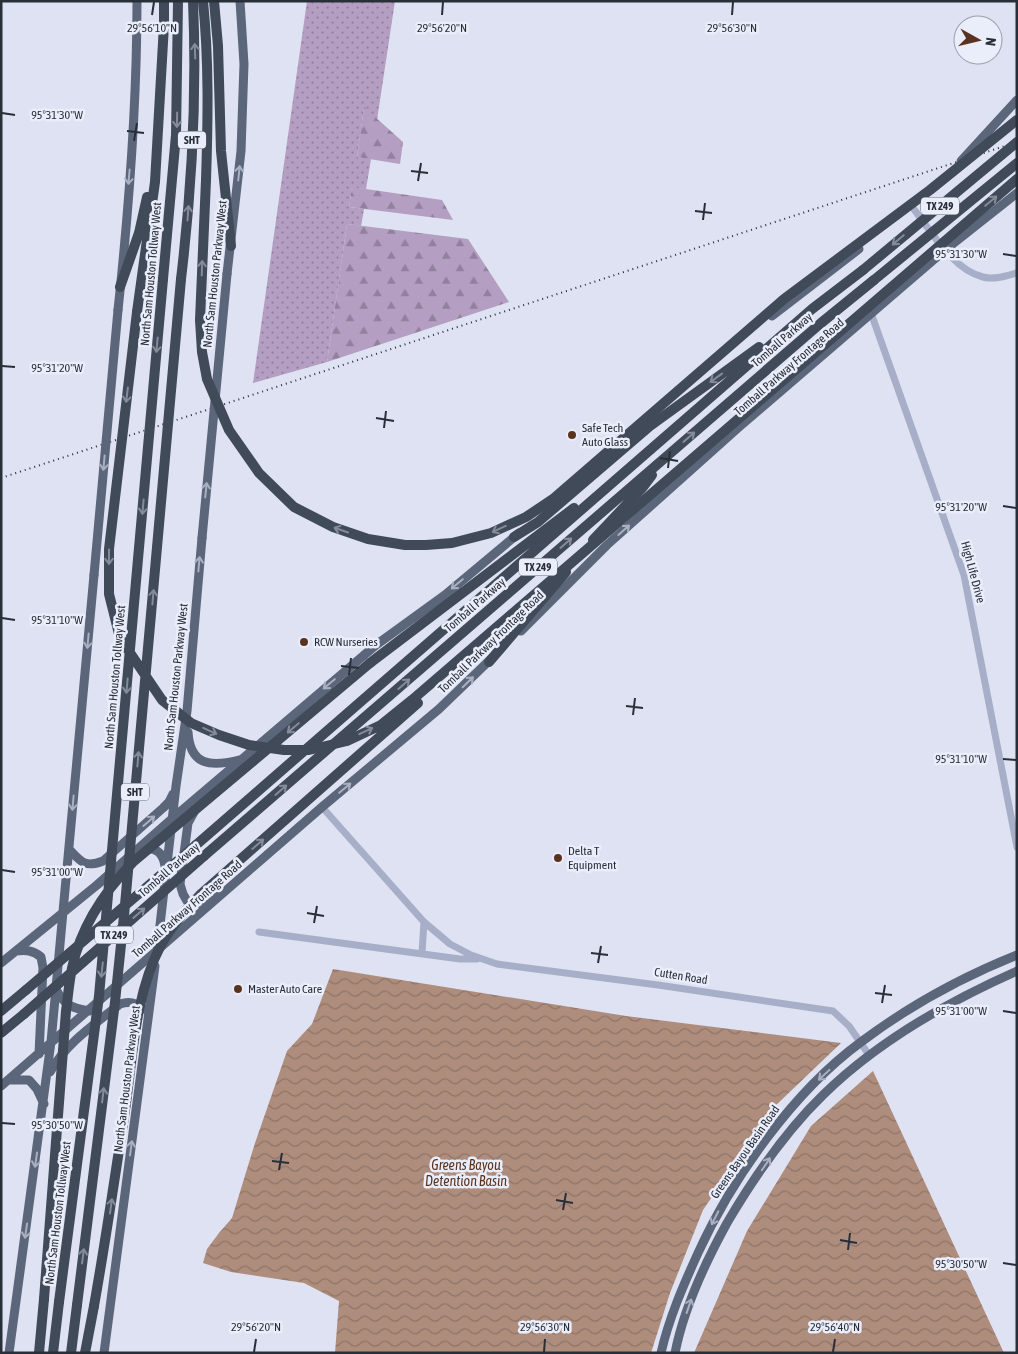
<svg xmlns="http://www.w3.org/2000/svg" width="1018" height="1354" viewBox="0 0 1018 1354" font-family="'Asap Condensed',sans-serif">
	<defs>
		<pattern id="grass-dots" width="8" height="8" patternUnits="userSpaceOnUse" patternTransform="scale(1.25)"><rect width="8" height="8" fill="#b49ec1"/><path d="M2 2h.1M6 6h.1" fill="none" stroke="#92819e" stroke-width="1.8" stroke-linecap="round"/></pattern>
		<pattern id="forest-firs" width="22" height="20" patternUnits="userSpaceOnUse" patternTransform="scale(1.25)"><rect width="22" height="20" fill="#b49ec1"/><path d="M5 1l3.5 6h-7zM16 11l3.5 6h-7z" fill="#92819e"/></pattern>
		<pattern id="water-waves" width="16" height="10" patternUnits="userSpaceOnUse" patternTransform="scale(1.25)"><rect width="16" height="10" fill="#af8d7d"/><path d="M0 5q4-4 8 0t8 0" fill="none" stroke="#8e7467"/></pattern>
	</defs>
	<rect width="100%" height="100%" fill="#dee2f2"/>
	<path fill="url(#grass-dots)" d="M307 1H395L377 120 364 108 357 157 371 159 366 189 352 188 349 207 364 209 361 226 347 224 327 362 253 383Z"/>
	<path fill="url(#forest-firs)" d="M364 107 403 142 400 164 357 157Z
		M352 187 442 200 453 220 349 207Z
		M347 224 468 239 509 302 327 362Z"/>
	<path fill="url(#water-waves)" d="M333 969 626 1016 841 1043 772 1109 703 1210 670 1293 651 1353H335L339 1301 304 1283 231 1272 203 1263 207 1249 219 1233 232 1218 255 1143 287 1051 312 1024Z
		M873 1071 1004 1353H694L747 1231 811 1126Z"/>
	<g fill="none" stroke-linecap="round" stroke-linejoin="round">
		<path stroke="#a7afc8" stroke-width="7" d="M913 208C931 231 953 270 983 277 994 280 1006 276 1017 273
			M871 313 964 575 1017 847
			M322 807 424 922 450 944 471 955 497 964 658 985 833 1011 849 1026 869 1055
			M259 932 460 959H477
			M422 953 424 922"/>
		<path stroke="#5b667a" stroke-width="9" d="M961 161 1017 100
			M227 274 241 151 244 64 240 1
			M118 310C129 208 137 104 137 1
			M772 316 859 249
			M521 631 607 545 738 428 945 250 1017 193
			M188 732C190 766 211 767 239 760
			M194 812 188 823 180 884 183 894 187 901 193 904 200 903 219 894
			M69 849C81 862 85 868 103 861L163 808 169 802 173 794
			M144 849C157 847 163 854 165 866
			M16 951C26 950 33 950 41 957L43 968 39 1054
			M157 951 176 786 187 711 202 538
			M1 963 97 885 173 818 376 645 445 595 519 533
			M56 989C64 1005 71 1008 89 1011
			M50 1072C66 1043 95 1024 120 1004 129 1001 136 1002 143 1009
			M8 1080H29L37 1089 44 1104
			M1 1086 322 807 439 709 493 657
			M9 1353 51 1042 94 575
			M104 1353 155 966
			M661 1353C669 1318 683 1286 698 1253 733 1177 793 1092 861 1042 909 1006 962 977 1017 955
			M675 1353C684 1307 705 1263 727 1223 754 1177 785 1132 823 1095 878 1041 947 1002 1017 971"/>
		<path stroke="#404a59" stroke-width="10" d="M203 1C209 61 208 120 206 180
			M214 1 218 46 221 151 231 246
			M163 279 176 135 178 1
			M181 279C192 187 197 94 193 1
			M120 287 139 233 147 197
			M137 312 155 182 164 25V1
			M514 537 538 522 650 426 759 347
			M593 540 643 487 652 475
			M489 662 566 572
			M370 663 574 508
			M196 845 812 309 863 270
			M204 856 821 323 874 280
			M1 1011 26 990
			M1 1033 24 1014
			M39 1353 44 1299
			M53 1353 59 1302
			M71 1353 77 1305
			M85 1353 94 1306"/>
		<path stroke="#292f38" stroke-width="2" stroke-dasharray="1 4" stroke-linecap="butt" d="M1 478 1017 142"/>
		<path stroke="#5b667a" stroke-width="9" d="M202 538 227 274
			M94 575 118 310"/>
		<path stroke="#404a59" stroke-width="10" d="M206 180 200 320 202 352 207 379 229 430 259 473 294 507 333 527 368 539 405 545H426L452 543 491 533 526 517 553 499 784 299 930 190 1017 120
			M863 270 1017 142
			M874 280 1017 163
			M137 312 109 549V594L120 638 162 700 191 723 219 735 249 745 284 750H309L347 741 381 725 412 700 1017 179
			M26 990 196 845
			M24 1014 204 856
			M44 1299 66 1011C68 997 69 982 72 968 81 926 104 892 133 862L370 663
			M59 1302 99 996 163 279
			M77 1305 115 1002 124 916 181 279
			M94 1306C106 1238 116 1171 126 1103 133 1051 136 992 161 945 172 925 186 910 201 894L418 703"/>
	</g>
	<defs><path id="oneway-shaft" d="M-6 0H5M1.5-3L5.5 0L1.5 3" fill="none" stroke-width="1.6" stroke-linecap="round" stroke-linejoin="round" transform="scale(1.25)"/></defs>
	<g stroke="#848b99">
		<use href="#oneway-shaft" transform="translate(195 51) rotate(-92)"/>
		<use href="#oneway-shaft" transform="translate(177 120) rotate(91)"/>
		<use href="#oneway-shaft" transform="translate(991 201) rotate(-40)"/>
		<use href="#oneway-shaft" transform="translate(188 213) rotate(-86)"/>
		<use href="#oneway-shaft" transform="translate(898 240) rotate(140)"/>
		<use href="#oneway-shaft" transform="translate(202 268) rotate(-88)"/>
		<use href="#oneway-shaft" transform="translate(157 345) rotate(95)"/>
		<use href="#oneway-shaft" transform="translate(716 378) rotate(144)"/>
		<use href="#oneway-shaft" transform="translate(127 395) rotate(97)"/>
		<use href="#oneway-shaft" transform="translate(689 437) rotate(-41)"/>
		<use href="#oneway-shaft" transform="translate(143 507) rotate(95)"/>
		<use href="#oneway-shaft" transform="translate(499 529) rotate(155)"/>
		<use href="#oneway-shaft" transform="translate(341 530) rotate(-161)"/>
		<use href="#oneway-shaft" transform="translate(566 543) rotate(-41)"/>
		<use href="#oneway-shaft" transform="translate(109 557) rotate(90)"/>
		<use href="#oneway-shaft" transform="translate(153 597) rotate(-85)"/>
		<use href="#oneway-shaft" transform="translate(404 684) rotate(-41)"/>
		<use href="#oneway-shaft" transform="translate(127 686) rotate(95)"/>
		<use href="#oneway-shaft" transform="translate(293 728) rotate(140)"/>
		<use href="#oneway-shaft" transform="translate(210 731) rotate(24)"/>
		<use href="#oneway-shaft" transform="translate(366 731) rotate(-25)"/>
		<use href="#oneway-shaft" transform="translate(138 759) rotate(-85)"/>
		<use href="#oneway-shaft" transform="translate(281 790) rotate(-41)"/>
		<use href="#oneway-shaft" transform="translate(258 844) rotate(-41)"/>
		<use href="#oneway-shaft" transform="translate(139 913) rotate(-41)"/>
		<use href="#oneway-shaft" transform="translate(102 970) rotate(96)"/>
		<use href="#oneway-shaft" transform="translate(103 1095) rotate(-83)"/>
		<use href="#oneway-shaft" transform="translate(111 1206) rotate(-82)"/>
		<use href="#oneway-shaft" transform="translate(83 1256) rotate(-83)"/>
	</g>
	<g stroke="#aab0c0">
		<use href="#oneway-shaft" transform="translate(239 173) rotate(-84)"/>
		<use href="#oneway-shaft" transform="translate(129 177) rotate(95)"/>
		<use href="#oneway-shaft" transform="translate(104 463) rotate(95)"/>
		<use href="#oneway-shaft" transform="translate(206 490) rotate(-84)"/>
		<use href="#oneway-shaft" transform="translate(624 530) rotate(-42)"/>
		<use href="#oneway-shaft" transform="translate(199 564) rotate(-85)"/>
		<use href="#oneway-shaft" transform="translate(457 584) rotate(140)"/>
		<use href="#oneway-shaft" transform="translate(88 641) rotate(95)"/>
		<use href="#oneway-shaft" transform="translate(468 682) rotate(-44)"/>
		<use href="#oneway-shaft" transform="translate(329 684) rotate(140)"/>
		<use href="#oneway-shaft" transform="translate(345 788) rotate(-40)"/>
		<use href="#oneway-shaft" transform="translate(73 803) rotate(95)"/>
		<use href="#oneway-shaft" transform="translate(149 821) rotate(-41)"/>
		<use href="#oneway-shaft" transform="translate(824 1075) rotate(137)"/>
		<use href="#oneway-shaft" transform="translate(131 1148) rotate(-82)"/>
		<use href="#oneway-shaft" transform="translate(36 1160) rotate(98)"/>
		<use href="#oneway-shaft" transform="translate(766 1164) rotate(-56)"/>
		<use href="#oneway-shaft" transform="translate(715 1218) rotate(117)"/>
		<use href="#oneway-shaft" transform="translate(26 1231) rotate(98)"/>
		<use href="#oneway-shaft" transform="translate(689 1306) rotate(-71)"/>
	</g>
	<path fill="none" stroke="#292f38" stroke-width="2" d="M152 15 154 2M442 15 443 2M732 15 733 2M2 113 15 115M127 131 144 133M134 141 137 123M411 171 428 173M418 181 421 163M695 211 712 213M703 220 705 203M1003 254 1016 256M2 366 15 367M376 418 394 421M384 428 386 411M660 458 678 461M668 468 670 451M1003 506 1016 508M2 618 15 620M341 666 359 668M349 675 351 658M626 706 643 708M633 715 635 698M1003 759 1016 760M2 870 15 872M307 913 324 916M314 923 317 906M591 953 608 955M598 963 601 946M875 993 892 995M882 1003 885 985M1003 1011 1016 1013M2 1123 15 1124M272 1161 289 1163M279 1170 282 1153M556 1200 573 1203M563 1210 566 1193M840 1240 857 1243M848 1250 850 1233M1003 1263 1016 1265M254 1352 256 1339M544 1352 545 1339M833 1352 835 1339"/>
	<g fill="#59331f" stroke="#eaedfa" stroke-width="2">
		<circle cx="572" cy="435" r="5"/>
		<circle cx="304" cy="642" r="5"/>
		<circle cx="558" cy="858" r="5"/>
		<circle cx="238" cy="989" r="5"/>
	</g>
	<g text-anchor="middle" stroke-width="5" stroke-linejoin="round" paint-order="stroke">
		<g fill="#eaedfa" stroke="#636872" stroke-width="1">
			<rect x="178" y="131.5" width="28" height="17" rx="4"/>
			<rect x="921" y="197.5" width="38" height="17" rx="4"/>
			<rect x="519" y="558.5" width="38" height="17" rx="4"/>
			<rect x="121" y="783.5" width="28" height="17" rx="4"/>
			<rect x="95" y="926.5" width="38" height="17" rx="4"/>
		</g>
		<g font-size="11" font-weight="bold" fill="#292f38">
			<text x="192" y="144">SHT</text>
			<text x="940" y="210">TX 249</text>
			<text x="538" y="571">TX 249</text>
			<text x="135" y="796">SHT</text>
			<text x="114" y="939">TX 249</text>
		</g>
		<g font-size="12" fill="#292f38" stroke="#eaedfa">
			<text transform="translate(151 274) rotate(-85)" y="4">North Sam Houston Tollway West</text>
			<text transform="translate(215 274) rotate(-84)" y="4">North Sam Houston Parkway West</text>
			<text transform="translate(782 340) rotate(-41)" y="4">Tomball Parkway</text>
			<text transform="translate(789 367) rotate(-41)" y="4">Tomball Parkway Frontage Road</text>
			<text transform="translate(973 572) rotate(75)" y="4">High Life Drive</text>
			<text transform="translate(475 605) rotate(-41)" y="4">Tomball Parkway</text>
			<text transform="translate(491 642) rotate(-44)" y="4">Tomball Parkway Frontage Road</text>
			<text transform="translate(115 677) rotate(-85)" y="4">North Sam Houston Tollway West</text>
			<text transform="translate(176 677) rotate(-84)" y="4">North Sam Houston Parkway West</text>
			<text transform="translate(169 870) rotate(-41)" y="4">Tomball Parkway</text>
			<text transform="translate(187 909) rotate(-41)" y="4">Tomball Parkway Frontage Road</text>
			<text transform="translate(681 976) rotate(9)" y="4">Cutten Road</text>
			<text transform="translate(127 1079) rotate(-83)" y="4">North Sam Houston Parkway West</text>
			<text transform="translate(745 1152) rotate(-55)" y="4">Greens Bayou Basin Road</text>
			<text transform="translate(58 1213) rotate(-83)" y="4">North Sam Houston Tollway West</text>
		</g>
		<g font-size="12" fill="#292f38" stroke="#eaedfa" text-anchor="start">
			<text x="582" y="432">Safe Tech<tspan x="582" dy="14">Auto Glass</tspan></text>
			<text x="314" y="646">RCW Nurseries</text>
			<text x="568" y="855">Delta T<tspan x="568" dy="14">Equipment</tspan></text>
			<text x="248" y="993">Master Auto Care</text>
		</g>
		<g font-size="14" font-style="italic" fill="#59331f" stroke="#eaedfa">
			<text x="466" y="1170">Greens Bayou<tspan x="466" dy="16">Detention Basin</tspan></text>
		</g>
	</g>
	<g font-size="12" text-anchor="middle" fill="#292f38" stroke="#eaedfa" stroke-width="5" stroke-linejoin="round" paint-order="stroke">
		<text x="152" y="32">29°56'10"N</text>
		<text x="442" y="32">29°56'20"N</text>
		<text x="732" y="32">29°56'30"N</text>
		<text x="57" y="119">95°31'30"W</text>
		<text x="961" y="258">95°31'30"W</text>
		<text x="57" y="372">95°31'20"W</text>
		<text x="961" y="511">95°31'20"W</text>
		<text x="57" y="624">95°31'10"W</text>
		<text x="961" y="763">95°31'10"W</text>
		<text x="57" y="876">95°31'00"W</text>
		<text x="961" y="1015">95°31'00"W</text>
		<text x="57" y="1129">95°30'50"W</text>
		<text x="961" y="1268">95°30'50"W</text>
		<text x="256" y="1331">29°56'20"N</text>
		<text x="545" y="1331">29°56'30"N</text>
		<text x="835" y="1331">29°56'40"N</text>
	</g>
	<rect width="1018" height="1354" fill="none" stroke="#292f38" stroke-width="5"/>
	<g transform="translate(978 40) rotate(98)"><circle r="24" fill="#eaedfa" stroke="#9da1ac"/>
	<path d="M0-4L9 19L0 12L-9 19Z" fill="#59331f"/>
	<text y="-8" font-size="14" font-weight="bold" text-anchor="middle" fill="#292f38">N</text>
	</g>
</svg>
